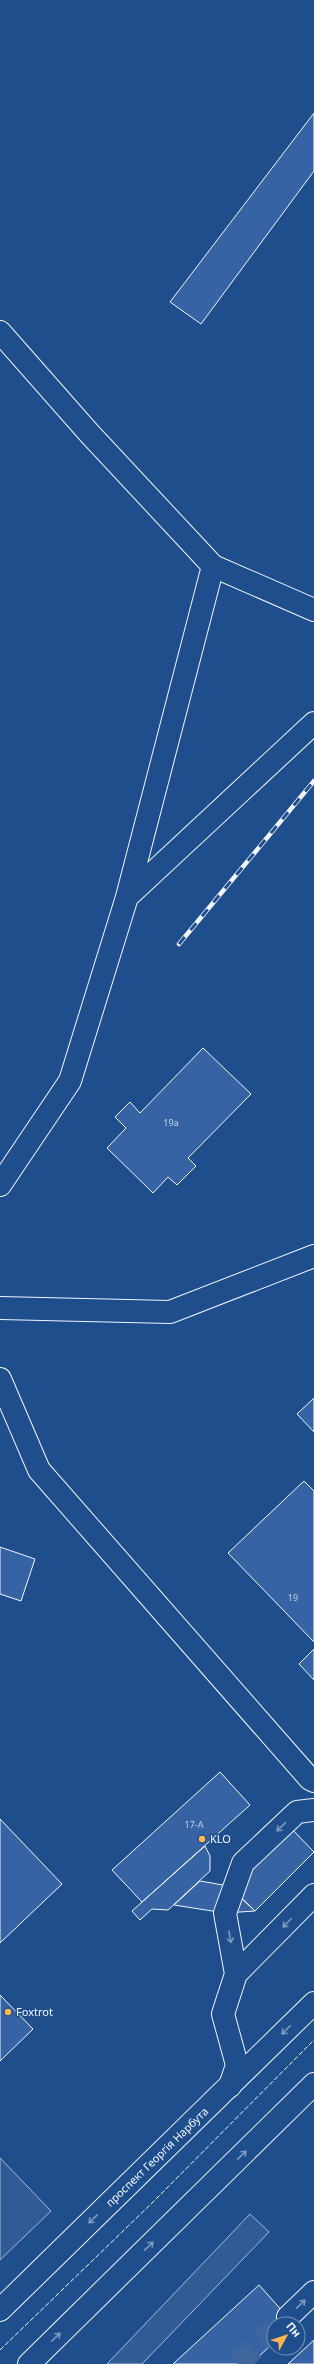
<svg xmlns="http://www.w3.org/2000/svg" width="314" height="2364" viewBox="0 0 314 2364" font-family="'Noto Sans',sans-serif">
	<rect width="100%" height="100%" fill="#1f4e8c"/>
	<path fill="#305b95" stroke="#a8bbd7" d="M0 2158 51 2211 0 2260Z
		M250 2214 269 2232 142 2364H107Z"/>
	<path fill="#3563a3" stroke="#f2f6ff" d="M314 113V171L201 324 170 302Z
		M203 1048 251 1094 188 1158 196 1166 177 1185 168 1177 153 1193 107 1148 126 1128 115 1117 130 1102 140 1113Z
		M314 1398V1432L297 1414Z
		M304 1481 314 1491V1642L228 1553Z
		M0 1547 35 1559 21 1601 0 1594Z
		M314 1649V1680L299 1664Z
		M220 1772 250 1805 142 1902 112 1870Z
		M0 1819 62 1884 0 1943Z
		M289 1826 314 1852 255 1911 229 1886Z
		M205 1846 210 1856V1871L168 1910 152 1909 140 1920 132 1911Z
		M200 1881 229 1886 255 1911 225 1913 174 1905Z
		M0 1995 33 2029 0 2061Z
		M259 2285 294 2324H274V2342L251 2364H173Z
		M314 2340V2364H288Z"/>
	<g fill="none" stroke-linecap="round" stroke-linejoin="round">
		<path stroke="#3f679d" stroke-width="22" stroke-dasharray="22 11" stroke-linecap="butt" d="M238 2364 274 2330"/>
		<defs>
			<path id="minor" d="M0 332 89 433 213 566 314 610
				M127 897 314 723
				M0 1185 70 1081 127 897 213 566
				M0 1308 170 1312 314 1256
				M0 1379 39 1470 310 1779 314 1781
				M236 1974 314 1895
				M230 2086 237 2065 223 2014 236 1974 225 1913 243 1863 297 1812 314 1810
				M288 2317 314 2292"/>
			<path id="major" d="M0 2310 314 2003
				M29 2364 314 2084"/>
		</defs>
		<use href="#minor" stroke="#f2f6ff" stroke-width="24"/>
		<use href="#major" stroke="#f2f6ff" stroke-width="24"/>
		<use href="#minor" stroke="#1f4e8c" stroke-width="22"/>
		<use href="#major" stroke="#1f4e8c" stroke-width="22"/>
		<defs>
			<path id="rail" d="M179 944 314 781"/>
		</defs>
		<use href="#rail" stroke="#f2f6ff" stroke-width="4.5"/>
		<use href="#rail" stroke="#1f4e8c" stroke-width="3" stroke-dasharray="9" stroke-linecap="butt"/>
		<path stroke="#f2f6ff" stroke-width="1" stroke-dasharray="5 2" stroke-linecap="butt" d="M0 2350 152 2203 314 2040"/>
	</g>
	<defs><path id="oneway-shaft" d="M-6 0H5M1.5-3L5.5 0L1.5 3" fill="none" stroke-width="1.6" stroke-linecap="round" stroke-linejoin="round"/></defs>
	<g stroke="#7e9ac0">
		<use href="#oneway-shaft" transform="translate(281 1827) rotate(137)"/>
		<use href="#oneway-shaft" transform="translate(287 1923) rotate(135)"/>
		<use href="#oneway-shaft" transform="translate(230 1937) rotate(80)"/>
		<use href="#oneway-shaft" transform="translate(286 2030) rotate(135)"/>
		<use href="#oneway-shaft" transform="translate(242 2155) rotate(-44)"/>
		<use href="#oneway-shaft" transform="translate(93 2219) rotate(136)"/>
		<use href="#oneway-shaft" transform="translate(149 2246) rotate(-44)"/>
		<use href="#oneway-shaft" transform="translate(301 2304) rotate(-44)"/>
		<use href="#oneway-shaft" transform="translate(56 2337) rotate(-44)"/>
	</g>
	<g fill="#ffb74d" stroke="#1f4e8c" stroke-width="1.5">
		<circle cx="202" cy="1839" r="4"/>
		<circle cx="8" cy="2012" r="4"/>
	</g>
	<g text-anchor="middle" stroke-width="3" stroke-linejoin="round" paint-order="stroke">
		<g font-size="9" fill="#c3d1e8">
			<text x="171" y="1126">19а</text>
			<text x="293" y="1601">19</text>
			<text x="194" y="1828">17-А</text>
		</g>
		<g font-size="11" fill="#f2f6ff" stroke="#1f4e8c" text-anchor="start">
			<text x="210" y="1843">KLO</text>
			<text x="16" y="2016">Foxtrot</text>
		</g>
		<g font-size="11" fill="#f2f6ff" stroke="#1f4e8c">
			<text transform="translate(157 2157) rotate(-44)" y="4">проспект Георгія Нарбута</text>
		</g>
	</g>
	<g transform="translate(286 2336) rotate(50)"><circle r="19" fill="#1f4e8c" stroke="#7391ba"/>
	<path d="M0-3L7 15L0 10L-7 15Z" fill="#ffb74d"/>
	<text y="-6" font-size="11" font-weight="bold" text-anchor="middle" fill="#f2f6ff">Пн</text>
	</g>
</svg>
